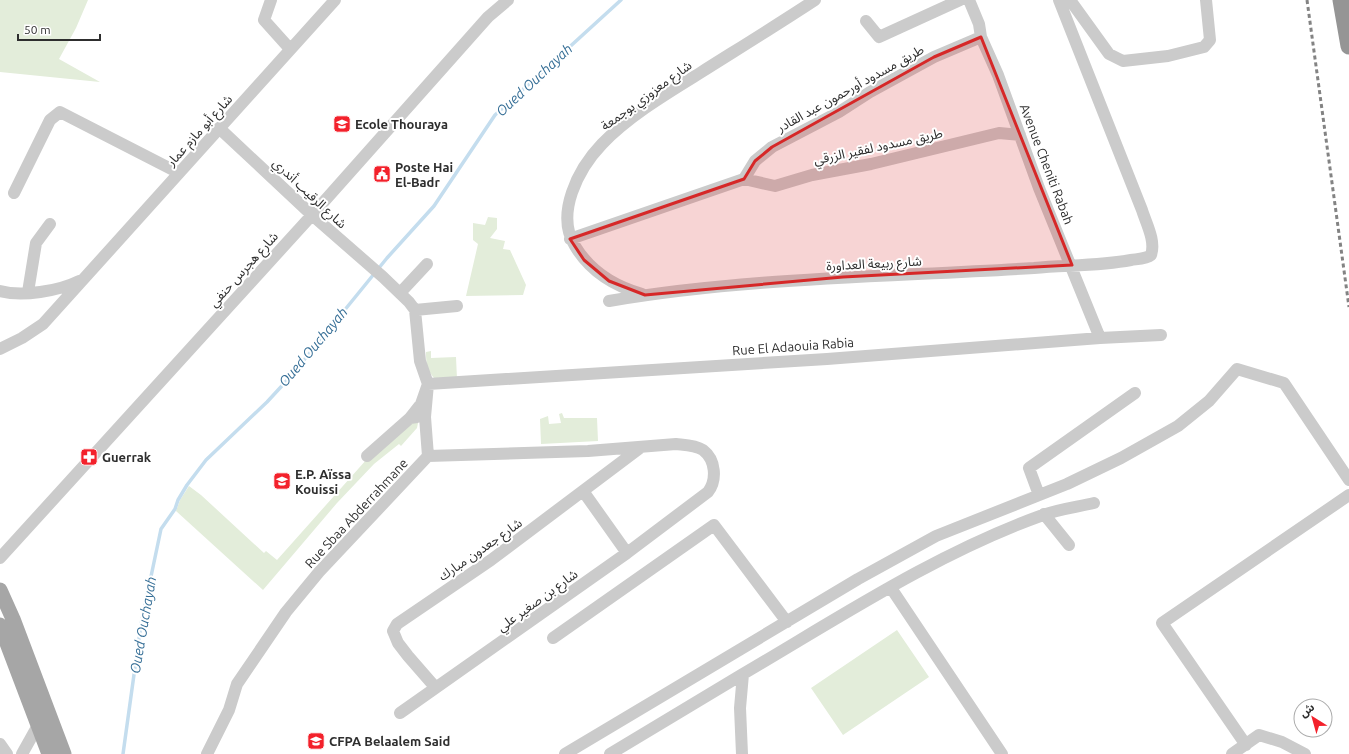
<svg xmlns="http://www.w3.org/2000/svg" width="1349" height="754" viewBox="0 0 1349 754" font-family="Ubuntu,'Noto Sans Arabic',sans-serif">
	<rect width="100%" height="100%" fill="#fff"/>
	<path fill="#e3edda" d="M0 0H88L76 28 59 59 100 82 0 72Z
		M488 217 497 218V229L490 238 505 241 503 249 510 250 526 285 523 295 466 296 478 244 473 240V223L485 225Z
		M431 351V358L456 357 457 379 436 380C427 371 426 364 426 352Z
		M562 413 564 418H597L598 441 541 444 540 419 548 416 549 424 561 423 559 414Z
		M409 420 418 423 417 428 401 446 399 444 374 464 337 503 263 590 176 511 180 500 189 486 201 495 264 553 266 551 277 560 375 450Z
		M897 630 929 677 843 735 811 688Z"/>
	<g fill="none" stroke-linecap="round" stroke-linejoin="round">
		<path stroke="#c4ddee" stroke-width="3.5" d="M123 754 141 624 161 529 175 509 178 500 187 485 206 460 267 402 291 376 387 258 434 206 495 115 621 0"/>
		<path stroke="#cbcbcb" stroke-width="12" d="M271 0 264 20 290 49
			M969 0 979 24 981 37 998 75 1039 188 1100 338
			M1070 0 1109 54 1123 61 1168 56 1204 47 1210 40 1206 0
			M866 21 879 37 960 0
			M744 179 775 186 812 175 871 164 999 133 1020 135
			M744 179 755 161 772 147 839 112 870 92 934 57 981 37
			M14 193 50 120 60 112 179 173
			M570 239 744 179
			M0 291C22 297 59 291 79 281
			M28 292 36 243 50 224
			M400 293 427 264
			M642 294C614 286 590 271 575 246 555 214 578 169 602 144 629 116 666 94 700 73 738 49 777 25 815 0
			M609 301C749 277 893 277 1034 268 1067 265 1099 266 1131 260 1137 259 1146 259 1151 255 1156 241 1146 223 1142 210L1059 0
			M415 310 457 306
			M0 349 22 338 43 324 335 0
			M410 418 421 404 428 384 827 359 1100 338 1161 335
			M367 456 410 418 417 417
			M428 456 588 451 676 444C685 445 695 445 703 450 716 460 717 480 708 492L627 553
			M1039 495 1029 468 1135 393
			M1044 514 1069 545
			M0 558 312 215 488 17 508 0
			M891 588 1002 754
			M553 638 714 525 787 622
			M435 687 408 656 398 643 393 631 397 624 491 560 640 448
			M400 713 627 553 583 491
			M0 744 7 754
			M1246 745 1162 623 1349 495
			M22 754 41 720
			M207 754 229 710 237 684 286 612 319 572 428 456 425 417 428 384 420 361 415 310 409 302 383 277 312 215 219 128
			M565 754 858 579 936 536 1067 484 1121 458 1178 426 1209 401 1237 369 1284 383 1349 480
			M610 754 743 674
			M742 754 740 708 743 674C840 617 937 553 1043 515 1059 509 1077 507 1094 503
			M1232 754 1259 735 1282 742 1305 754"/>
		<path stroke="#a6a6a6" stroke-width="15" d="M0 590 13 619 64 754
			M0 625 49 754"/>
		<path stroke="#959595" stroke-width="17" d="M1341 0 1349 46"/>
		<path stroke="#838383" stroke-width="3" stroke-dasharray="4 3" stroke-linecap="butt" d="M1307 0 1349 307"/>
	</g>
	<path fill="#d62828" fill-opacity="0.2" stroke="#d62828" stroke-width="3" stroke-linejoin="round" d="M981 37 1072 265 843 277 645 295 609 281 584 260 570 239 744 179 755 161 772 147 934 57Z"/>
	<defs>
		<symbol id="school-square" viewBox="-11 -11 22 22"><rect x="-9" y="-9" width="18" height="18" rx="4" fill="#f3212b" stroke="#fff"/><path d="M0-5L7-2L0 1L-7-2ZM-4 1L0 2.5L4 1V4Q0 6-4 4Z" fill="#fff"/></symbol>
		<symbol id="civic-square" viewBox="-11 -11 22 22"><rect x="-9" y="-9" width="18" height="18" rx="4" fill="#f3212b" stroke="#fff"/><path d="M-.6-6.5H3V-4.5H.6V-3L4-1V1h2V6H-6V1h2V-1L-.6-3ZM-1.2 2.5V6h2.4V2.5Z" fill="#fff"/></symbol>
		<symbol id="pharmacy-square" viewBox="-11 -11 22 22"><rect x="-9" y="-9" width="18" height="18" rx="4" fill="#f3212b" stroke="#fff"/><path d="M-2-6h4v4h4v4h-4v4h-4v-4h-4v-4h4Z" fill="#fff"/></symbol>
		<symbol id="university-square" viewBox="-11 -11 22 22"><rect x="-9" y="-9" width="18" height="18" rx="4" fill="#f3212b" stroke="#fff"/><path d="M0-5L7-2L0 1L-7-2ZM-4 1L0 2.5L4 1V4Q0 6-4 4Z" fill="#fff"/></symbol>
	</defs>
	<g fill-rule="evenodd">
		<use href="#school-square" x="332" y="114" width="20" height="20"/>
		<use href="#civic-square" x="372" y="164" width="20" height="20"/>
		<use href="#pharmacy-square" x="79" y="447" width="20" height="20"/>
		<use href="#school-square" x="272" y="471" width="20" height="20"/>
		<use href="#university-square" x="306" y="731" width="20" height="20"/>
	</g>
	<g text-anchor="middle" stroke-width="4" stroke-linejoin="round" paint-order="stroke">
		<g font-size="13" fill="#2e2e2e" stroke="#fff">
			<text transform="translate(850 88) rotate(-29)" y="5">طريق مسدود أورحمون عبد القادر</text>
			<text transform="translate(646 95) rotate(-36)" y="5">شارع معزوزي بوجمعة</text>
			<text transform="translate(199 130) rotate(-48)" y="5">شارع أبو مازم عمار</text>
			<text transform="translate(878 146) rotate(-12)" y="5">طريق مسدود لفقير الزرقي</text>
			<text transform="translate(1047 164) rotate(69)" y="5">Avenue Cheniti Rabah</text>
			<text transform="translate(310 193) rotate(43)" y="5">شارع الرقيب أندري</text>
			<text transform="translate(874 263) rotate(-3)" y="5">شارع ربيعة العداورة</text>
			<text transform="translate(243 269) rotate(-48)" y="5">شارع هجرس حنفي</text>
			<text transform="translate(793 346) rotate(-4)" y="5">Rue El Adaouia Rabia</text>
			<text transform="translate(356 513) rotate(-47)" y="5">Rue Sbaa Abderrahmane</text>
			<text transform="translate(480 549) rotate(-35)" y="5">شارع جعدون مبارك</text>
			<text transform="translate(537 600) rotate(-36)" y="5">شارع بن صغير علي</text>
		</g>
		<g font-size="13" font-weight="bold" fill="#2e2e2e" stroke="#fff" text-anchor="start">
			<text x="355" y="129">Ecole Thouraya</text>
			<text x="395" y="172">Poste Hai<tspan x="395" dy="15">El-Badr</tspan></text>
			<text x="102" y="462">Guerrak</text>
			<text x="295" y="479">E.P. Aïssa<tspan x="295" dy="15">Kouissi</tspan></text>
			<text x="329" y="746">CFPA Belaalem Said</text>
		</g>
		<g font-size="14" font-style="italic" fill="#356e96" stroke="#fff">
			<text transform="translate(534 80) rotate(-43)" y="5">Oued Ouchayah</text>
			<text transform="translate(313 347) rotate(-50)" y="5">Oued Ouchayah</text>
			<text transform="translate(143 625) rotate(-80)" y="5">Oued Ouchayah</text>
		</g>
	</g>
	<g transform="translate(1313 718) rotate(323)"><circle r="19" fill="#ffffff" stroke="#ababab"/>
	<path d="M0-3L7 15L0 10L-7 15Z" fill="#f3212b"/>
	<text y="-6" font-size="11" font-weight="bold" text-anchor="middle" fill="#2e2e2e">ش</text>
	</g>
	<path d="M18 34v6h82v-6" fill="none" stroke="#2e2e2e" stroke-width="2"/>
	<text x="24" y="34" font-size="12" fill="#2e2e2e" stroke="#ffffff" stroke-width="3" paint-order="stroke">50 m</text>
</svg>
